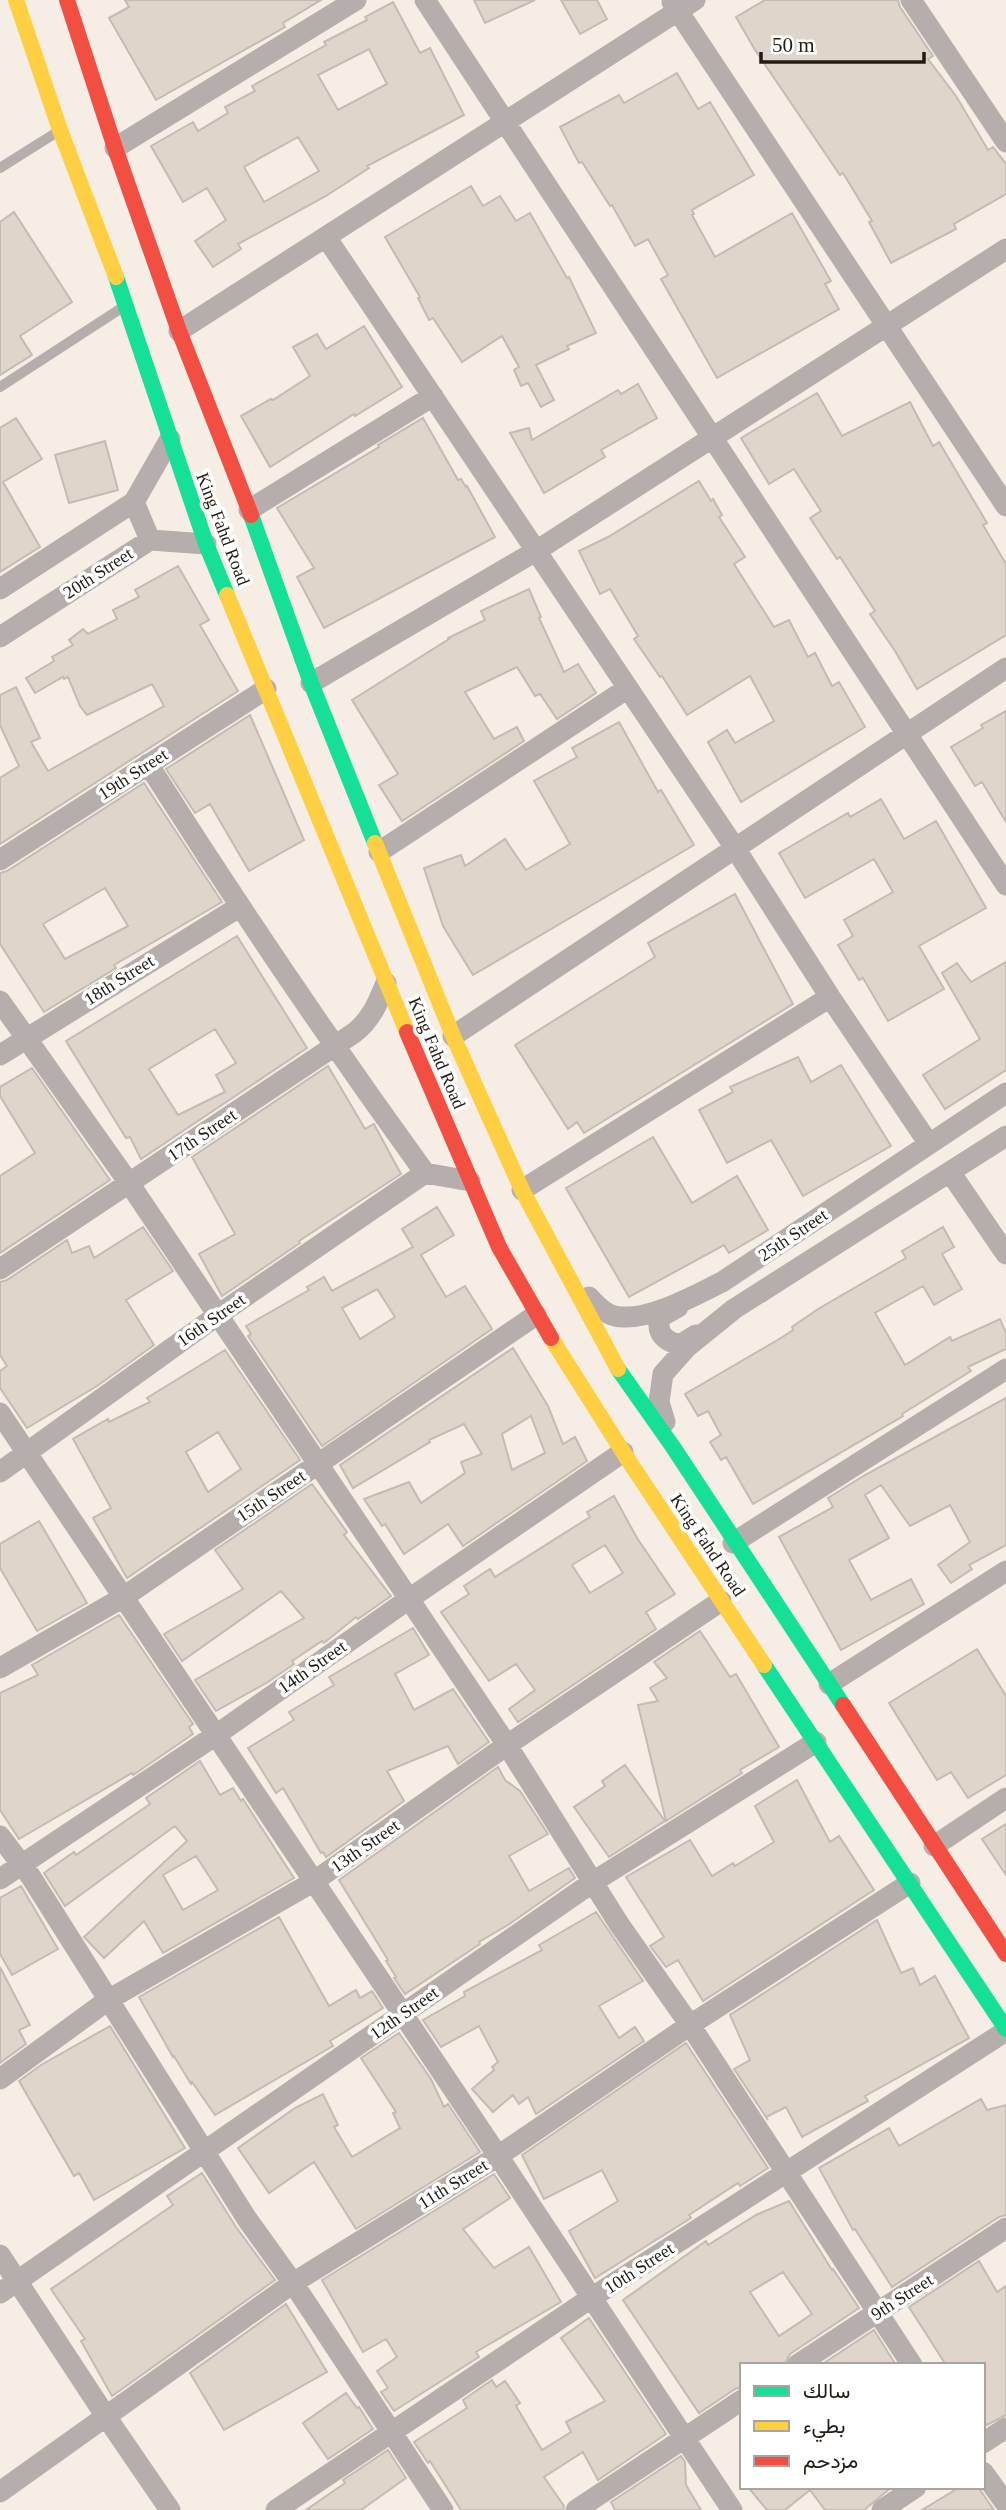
<svg xmlns="http://www.w3.org/2000/svg" width="1006" height="2510" viewBox="0 0 1006 2510" font-family="'Times New Roman',Vazirmatn,serif">
	<rect width="100%" height="100%" fill="#f6eee5"/>
	<path fill="#e0d5cb" stroke="#c3bbb4" stroke-width="2" fill-rule="evenodd" d="M125 0H321L283 23 285 27 156 100 109 18 129 7Z
		M474 0H535L485 23Z
		M561 0H597L607 19 580 34Z
		M765 0H898L900 7 933 56 928 59 956 96 988 150 993 147 1006 164V194L954 224 956 229 891 263 869 222 872 221 843 173 840 175 755 50 736 17Z
		M393 2 420 53 430 48 464 115 367 166 369 168 326 196 238 244 241 249 213 267 195 241 226 220 207 188 183 202 151 146 193 122 198 131 228 113 225 107 255 91 252 86 326 45 324 42 367 20 365 17ZM369 49 387 84 338 110 318 75ZM298 137 319 171 264 202 244 167Z
		M677 73 698 109 710 102 754 175 692 210 694 214 692 215 715 257 792 213 831 281 825 284 839 309 717 378 661 279 668 275 648 239 635 246 612 205 610 206 582 162 579 163 560 127 619 95 624 103Z
		M471 186 483 206 500 196 516 221 530 213 567 278 569 277 596 333 567 346 569 349 536 365 554 400 541 407 528 383 521 386 514 370 519 367 502 336 462 362 433 318 429 320 418 298 420 297 385 237Z
		M14 212 72 302 20 336 32 355 0 375V222Z
		M364 326 402 387 355 416 354 414 270 467 241 416 271 399 273 400 310 376 293 347 317 334 326 349Z
		M638 384 657 418 601 450 605 457 544 493 510 433 529 428 532 440 618 390 621 394Z
		M817 393 842 436 910 402 933 446 939 442 987 523 983 525 1006 564V635L917 689 895 651 870 614 875 611 840 557 837 559 810 518 821 511 794 469 769 484 741 438Z
		M16 418 42 459 3 482 40 547 0 572V428Z
		M423 418 458 480 461 479 466 487 467 486 495 537 324 628 297 577 314 568 277 508 379 447 378 445Z
		M105 441 118 490 69 503 55 455Z
		M699 481 711 501 713 499 722 515 719 517 745 557 734 564 774 627 789 620 808 657 815 653 832 686 839 682 865 727 741 802 708 742 727 730 735 743 774 721 750 676 687 715 662 676 660 677 634 639 638 636 610 589 600 594 579 551 608 537Z
		M178 566 209 620 200 625 238 691 0 844V778L19 766 0 725V695L16 687 40 738 31 742 48 771 164 706 152 684 87 715 80 706 68 677 64 679 63 677 35 693 26 678 54 661 52 657 73 645 69 640 83 629 88 634 117 619 113 610 139 597 135 590Z
		M529 589 541 617 539 618 564 672 578 664 596 693 557 719 540 694 535 696 517 667 465 692 494 739 517 727 524 741 402 821 379 785 398 774 352 700 449 639 448 638 485 620 481 611Z
		M1006 711V822L982 782 975 786 951 747 983 728 981 725Z
		M250 715 304 840 249 871 210 804 195 813 166 769Z
		M619 722 658 792 661 790 694 845 473 975 443 926 424 868 461 855 465 866 505 839 526 870 570 844 534 781 577 757 572 748Z
		M144 783 222 902 114 965 116 968 44 1012 0 944V873L7 871ZM105 888 128 926 65 959 43 924Z
		M881 799 904 839 936 821 986 908 919 946 944 989 888 1021 863 978 859 980 838 945 853 936 844 920 893 892 874 859 805 898 779 853 848 813 850 817Z
		M735 894 793 1004 584 1133 577 1122 568 1129 515 1045 655 957 648 943Z
		M237 936 307 1048 141 1159 130 1137 126 1138 66 1041ZM215 1029 236 1063 216 1075 225 1092 178 1115 149 1069Z
		M1006 962V1070L945 1109 923 1075 980 1039 942 973 957 963 971 982Z
		M798 1057 811 1082 841 1065 891 1146 803 1196 771 1140 727 1163 699 1110 733 1092 730 1087Z
		M328 1066 365 1129 374 1124 375 1126 401 1174 299 1241 300 1243 222 1296 199 1254 235 1234 192 1157Z
		M32 1068 110 1180 0 1253V1176L35 1153 0 1096V1087Z
		M653 1137 692 1203 737 1176 768 1230 729 1253 724 1245 629 1297 566 1188Z
		M437 1207 454 1235 421 1255 446 1297 465 1286 492 1329 322 1446 248 1336 251 1334 246 1326 309 1290 307 1287 324 1277 332 1291 413 1247 402 1229ZM377 1289 395 1317 360 1339 342 1308Z
		M143 1227 173 1271 126 1300 154 1345 97 1386 27 1428 0 1388V1371L7 1366 0 1355V1282L7 1280 67 1240 72 1253 89 1246 94 1258Z
		M943 1227 954 1247 942 1254 962 1289 934 1305 923 1286 875 1313 905 1365 950 1337 952 1341 1000 1319 1006 1333V1349L968 1367 971 1371 902 1414 903 1416 753 1504 726 1457 721 1460 710 1442 721 1435 708 1411 698 1416 685 1394 781 1338 793 1330 792 1327 818 1309 906 1258 902 1251Z
		M513 1348 548 1406 563 1444 575 1437 587 1461 463 1546 448 1524 404 1554 385 1524 382 1526 364 1499 409 1482 421 1503 465 1473 461 1462 482 1454 464 1424 429 1440 430 1442 353 1488 340 1465ZM531 1416 545 1453 512 1470 502 1434Z
		M225 1350 300 1460 127 1578 93 1518 111 1508 73 1439 108 1419 109 1422 150 1402 147 1398ZM218 1432 241 1469 208 1492 186 1452Z
		M1006 1398V1545L969 1565 972 1569 951 1583 938 1565 970 1542 950 1505 910 1526 881 1485 865 1495 889 1538 849 1560 871 1600 911 1579 924 1604 841 1650 779 1537 833 1507 828 1498 865 1475Z
		M312 1484 347 1532 344 1535 391 1596 358 1619 356 1617 324 1643 322 1641 292 1661 294 1664 268 1682 216 1711 195 1680 304 1618 281 1591 182 1661 164 1634 243 1589 215 1550Z
		M614 1496 637 1538 675 1594 646 1612 656 1629 518 1722 509 1709 535 1690 516 1664 489 1681 441 1612 469 1594 464 1586 490 1569 495 1577 590 1517 587 1512ZM605 1545 623 1573 590 1593 572 1565Z
		M39 1521 87 1603 37 1631 0 1568V1544Z
		M119 1615 193 1724 189 1727 193 1734 133 1775 132 1773 19 1839 0 1810V1693L38 1675 32 1665Z
		M413 1628 429 1655 395 1674 414 1710 453 1689 489 1742 458 1764 448 1746 387 1771 404 1801 326 1857 323 1852 321 1853 283 1788 276 1793 248 1748 294 1720 289 1712 334 1685 329 1677Z
		M700 1631 730 1677 736 1674 779 1747 740 1770 742 1773 666 1821 638 1705 658 1701 650 1688 667 1678 654 1662Z
		M977 1649 1006 1696V1775L968 1798 951 1772 937 1780 889 1703Z
		M200 1761 220 1795 233 1788 241 1801 243 1799 294 1878 163 1953 144 1921 104 1958 84 1937 187 1841 175 1826 65 1906 44 1873 74 1852 76 1855 150 1804 146 1798ZM196 1856 218 1890 183 1910 163 1875Z
		M625 1765 665 1821 609 1857 574 1807 605 1786 602 1781Z
		M498 1767 505 1780 520 1791 548 1834 509 1856 529 1891 569 1868 575 1878 508 1925 479 1942 480 1944 405 1994 394 1978 396 1977 386 1961 388 1960 339 1880Z
		M797 1780 830 1842 839 1836 874 1890 703 2001 678 1960 666 1967 650 1946 664 1937 626 1877 690 1840 712 1876 733 1863 735 1866 774 1842 755 1806Z
		M1006 1824V1875L982 1839Z
		M21 1886 58 1949 12 1975 0 1954V1898Z
		M596 1912 643 1981 599 2006 619 2038 635 2027 644 2041 536 2114 528 2097 519 2104 513 2095 493 2112 472 2089 494 2070 492 2067 498 2062 479 2026 441 2047 423 2020 465 1996 464 1992 542 1950 539 1945Z
		M279 1917 329 2006 356 1990 360 1998 372 1991 383 2008 330 2041 333 2046 215 2115 192 2082 191 2084 174 2056 173 2057 139 1997Z
		M877 1920 901 1973 913 1968 920 1985 935 1976 969 2038 865 2096 868 2101 802 2137 786 2107 766 2117 768 2120 734 2069 750 2060 730 2015Z
		M0 1967 30 2025 19 2030 26 2044 0 2063Z
		M110 2026 185 2148 94 2200 79 2173 74 2176 19 2081 41 2065Z
		M399 2033 431 2079 444 2107 448 2104 480 2152 356 2229 314 2162 269 2193 238 2148 295 2108 323 2094 338 2125 334 2127 352 2157 400 2128 393 2113 396 2112 361 2058Z
		M686 2043 768 2168 740 2186 738 2183 689 2215 691 2218 595 2278 569 2231 618 2201 602 2170 544 2199 522 2155Z
		M981 2099 987 2110 1006 2105V2215L999 2217 892 2287 855 2229 853 2230 819 2168 889 2128 899 2146Z
		M202 2173 236 2227 275 2280 112 2396 81 2341 85 2339 51 2289 173 2205 167 2196Z
		M494 2174 510 2198 463 2229 494 2268 529 2247 561 2302 476 2352 479 2357 394 2411 381 2392 388 2388 377 2371 397 2357 386 2339 363 2352 322 2280Z
		M789 2201 832 2270 833 2269 859 2308 790 2354 784 2365H742V2387L735 2389 699 2413 623 2300 706 2241 708 2245 756 2215ZM783 2272 812 2314 779 2336 750 2292Z
		M979 2261 997 2292 1006 2286V2415L987 2425 983 2420V2365H946L909 2307Z
		M286 2304 327 2372 224 2430 190 2373Z
		M589 2318 666 2434 598 2480 583 2452 544 2477 564 2506 563 2510H461L430 2461 428 2463 414 2442 467 2408 463 2400 492 2380 496 2387 505 2381 520 2403 516 2406 542 2450 571 2432 566 2422 605 2401 561 2338Z
		M874 2330 896 2365H821Z
		M346 2393 357 2408 359 2407 373 2429 328 2459 303 2423Z
		M388 2450 406 2478 361 2510H306L345 2483 343 2480Z
		M681 2456 685 2462 686 2485 701 2510H615L611 2502Z
		M748 2487H892L864 2510H825L810 2490 785 2510H767Z
		M960 2487H978L994 2510H922Z"/>
	<g fill="none" stroke-linecap="round" stroke-linejoin="round">
		<path stroke="#b6adad" stroke-width="10" d="M0 168 54 134
			M0 387 120 309"/>
		<path stroke="#b6adad" stroke-width="21" d="M425 0 1006 885
			M911 0 1006 142
			M672 2 1006 506
			M115 148 356 0
			M326 237 735 848 830 997 929 1144
			M179 331 695 0
			M134 502 150 540
			M249 510 433 396
			M0 589 134 502 170 439
			M0 637 150 540 206 544
			M311 683 536 551 1006 249
			M148 764C236 903 328 1039 425 1173L470 1181
			M379 852 628 688
			M0 860 266 689
			M0 1001 129 1183 409 1599 507 1745 619 1924 690 2025 912 2365
			M453 1036 1006 668
			M0 1055 239 907
			M950 1172 1006 1254
			M522 1190 830 997
			M0 1269 354 1033C371 1020 378 1003 386 983
			M589 1297C598 1307 608 1317 622 1317 653 1319 695 1295 722 1282L1006 1093
			M678 1307 660 1317C656 1333 664 1341 680 1345L696 1335
			M0 1413 498 2156 732 2510
			M665 1422 659 1402 663 1374 687 1347 734 1309 1006 1136
			M0 1472 218 1315 425 1173
			M733 1543 1006 1369
			M0 1668 122 1598 536 1315
			M829 1684 1006 1571
			M0 1836 31 1877 247 2219 293 2283 443 2510
			M934 1846 1006 1798
			M0 1879 216 1735 409 1599 623 1452
			M0 2079 108 2000 313 1882 507 1745 721 1601
			M0 2255 105 2415 170 2510
			M0 2293 593 1882 816 1742
			M797 2365 1006 2228
			M983 2443 1006 2428
			M983 2472 1006 2504
			M0 2492 293 2283 498 2156 690 2025 910 1883
			M276 2510 591 2298 1006 2031
			M576 2510 742 2400
			M882 2510 916 2487"/>
		<path stroke="#16e098" stroke-width="16" d="M116 277 206 544 227 595
			M251 515 311 683 375 843
			M618 1369 673 1447 843 1705
			M764 1665 1006 2029"/>
		<path stroke="#ffcf43" stroke-width="16" d="M16 0 60 130 116 277
			M227 595 407 1032
			M375 843 453 1036 522 1190 618 1369
			M551 1338 623 1452 764 1665"/>
		<path stroke="#f24e42" stroke-width="16" d="M67 0 115 148 179 331 251 515
			M407 1032 499 1247 551 1338
			M843 1705 1006 1954"/>
	</g>
	<g text-anchor="middle" stroke-width="7" stroke-linejoin="round" paint-order="stroke">
		<g font-size="18" fill="#221b13" stroke="#fff">
			<text transform="translate(223 529) rotate(69)" y="6">King Fahd Road</text>
			<text transform="translate(98 573) rotate(-33)" y="6">20th Street</text>
			<text transform="translate(133 774) rotate(-33)" y="6">19th Street</text>
			<text transform="translate(119 980) rotate(-32)" y="6">18th Street</text>
			<text transform="translate(437 1053) rotate(67)" y="6">King Fahd Road</text>
			<text transform="translate(202 1135) rotate(-34)" y="6">17th Street</text>
			<text transform="translate(793 1235) rotate(-34)" y="6">25th Street</text>
			<text transform="translate(211 1320) rotate(-35)" y="6">16th Street</text>
			<text transform="translate(271 1496) rotate(-34)" y="6">15th Street</text>
			<text transform="translate(708 1545) rotate(56)" y="6">King Fahd Road</text>
			<text transform="translate(312 1667) rotate(-35)" y="6">14th Street</text>
			<text transform="translate(365 1846) rotate(-35)" y="6">13th Street</text>
			<text transform="translate(404 2013) rotate(-35)" y="6">12th Street</text>
			<text transform="translate(453 2184) rotate(-32)" y="6">11th Street</text>
			<text transform="translate(639 2268) rotate(-33)" y="6">10th Street</text>
			<text transform="translate(902 2297) rotate(-33)" y="6">9th Street</text>
		</g>
	</g>
	<rect x="740" y="2363" width="245" height="126" fill="#ffffff" stroke="#a7a4a1" stroke-width="2"/>
	<rect x="754" y="2386" width="35" height="10" fill="#16e098" stroke="#a7a4a1" stroke-width="2"/>
	<text x="803" y="2398" font-size="21" fill="#221b13">سالك</text>
	<rect x="754" y="2421" width="35" height="10" fill="#ffcf43" stroke="#a7a4a1" stroke-width="2"/>
	<text x="803" y="2433" font-size="21" fill="#221b13">بطيء</text>
	<rect x="754" y="2456" width="35" height="10" fill="#f24e42" stroke="#a7a4a1" stroke-width="2"/>
	<text x="803" y="2468" font-size="21" fill="#221b13">مزدحم</text>
	<path d="M761 52v10h163v-10" fill="none" stroke="#221b13" stroke-width="3.5"/>
	<text x="772" y="52" font-size="21" fill="#221b13" stroke="#ffffff" stroke-width="5" paint-order="stroke">50 m</text>
</svg>
